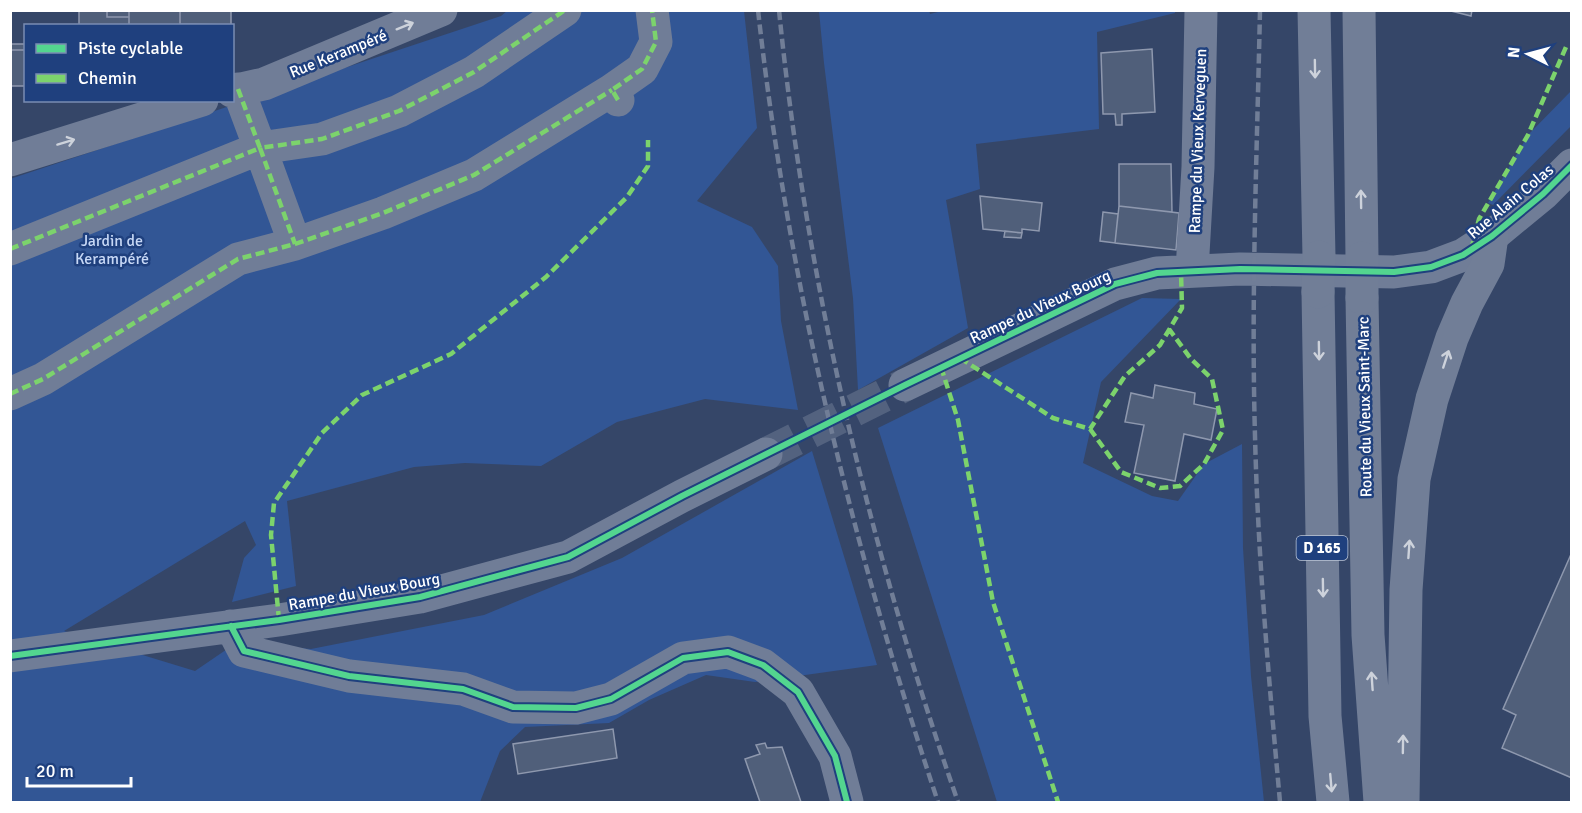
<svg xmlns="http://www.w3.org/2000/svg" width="1582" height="813" viewBox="0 0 1582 813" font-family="Signika,sans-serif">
	<rect width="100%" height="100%" fill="#354668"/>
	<path fill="#325695" d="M929 10 930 14 946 10H1175V13L1097 32 1099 129 976 144 980 189 946 200 968 328 858 390 853 298 824 63 819 11Z
		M507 11H744L757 128 697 201 752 227 778 266 781 321 798 410 705 399 617 422 541 466 465 463 414 467 287 501 296 586 232 602 244 558 256 545 245 521 64 631 195 671 236 643 311 649 484 615 622 558 812 451 877 665 755 682 706 675 649 700 609 723 525 727 500 751 480 802H11L10 179 501 16Z
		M1571 91V126L1493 205 1488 203 1528 135Z
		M1142 298 1181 299 1101 382 1083 463 1152 496 1178 501 1204 464 1242 444 1243 548 1251 676 1264 802H997L878 428Z"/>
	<path fill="#505f7a" stroke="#8e98ae" stroke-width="1.5" d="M79 10H107V17H129V26H79Z
		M107 10H129V17H107Z
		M129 10H180V26H129Z
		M180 10H231V25L180 24Z
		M1447 10H1472L1471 16Z
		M10 44H26V50H10Z
		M1152 49 1155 112 1122 114V125H1116L1115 114H1103L1101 53Z
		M10 50H26V86H10Z
		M1119 164H1171L1172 212 1119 206Z
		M980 196 1042 203 1039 231 1022 229V233L983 229Z
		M1119 206 1179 213 1176 250 1115 243Z
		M1103 212 1118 214 1115 243 1100 241Z
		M1005 231 1022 233 1021 238 1004 237Z
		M1155 385 1195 393 1194 404 1217 409 1211 440 1184 434 1175 481 1134 473 1144 425 1125 422 1131 393 1153 398Z
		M1572 552V778L1502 748 1516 715 1503 709Z
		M613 729 617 758 518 774 513 744Z
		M765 743 767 748 782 747 801 802H760L745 759 760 754 756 745Z"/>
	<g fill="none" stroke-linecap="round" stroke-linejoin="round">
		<path stroke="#53627f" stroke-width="33" stroke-dasharray="33 16" stroke-linecap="butt" d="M766 454 905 385"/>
		<path stroke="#707d97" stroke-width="33" d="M238 89 260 148 322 139 399 111 474 72 565 10
			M232 91 264 84 441 10
			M618 100 612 90 642 69 656 42 652 10
			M10 160 202 100
			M10 249 260 148 295 244
			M1192 271 1198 167 1201 10
			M905 385 1115 284 1157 273 1240 269 1394 272 1431 267 1463 255 1492 236 1543 194 1572 165
			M10 394 43 379 238 259 295 244 383 213 474 175 612 90
			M231 626 244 651 349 676 463 689 513 707 576 708 611 699 683 658 728 652 763 665 798 692 835 756 847 802
			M10 656 279 620 420 597 568 557 682 496 766 454"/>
		<path stroke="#717e97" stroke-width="33" d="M1314 10 1319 257
			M1359 10 1362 258
			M1318 292 1325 716 1333 802
			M1362 298 1368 635 1380 802
			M1403 802 1406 590 1414 479 1432 399 1452 338 1467 303 1488 264 1492 236"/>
		<path stroke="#717e97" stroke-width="4.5" stroke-dasharray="10 4.5" stroke-linecap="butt" d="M758 10C788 281 852 545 938 802
			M779 10C806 280 869 547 958 802
			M1260 10C1257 152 1251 295 1255 436 1258 559 1269 681 1280 802"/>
		<path stroke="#717e97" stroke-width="33" d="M1362 258V298
			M1318 292 1319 257"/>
		<path stroke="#7cd36c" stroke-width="4.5" stroke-dasharray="9 4.5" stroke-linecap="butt" d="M238 89 260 148 322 139 399 111 474 72 565 10
			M618 100 612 90 642 69 656 42 652 10
			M10 249 260 148 295 244
			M1471 250 1479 219 1528 135 1566 47
			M960 358 1053 418 1090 429 1125 376 1160 345 1182 308 1181 272
			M941 367 958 420 993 602 1058 802
			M10 394 43 379 238 259 295 244 383 213 474 175 612 90
			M1090 429 1121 472 1160 488 1180 486 1204 464 1223 430 1212 379 1191 359 1169 329
			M279 620 271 535 274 503 322 433 362 395 451 354 546 277 627 197 648 166V140"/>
		<defs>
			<path id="cycleway" d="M231 626 244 651 349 676 463 689 513 707 576 708 611 699 683 658 728 652 763 665 798 692 835 756 847 802
				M10 656 279 620 420 597 568 557 682 496 905 385 1115 284 1157 273 1240 269 1394 272 1431 267 1463 255 1492 236 1543 194 1572 165"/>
		</defs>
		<use href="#cycleway" stroke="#1f407e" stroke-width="10"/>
		<use href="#cycleway" stroke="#53d58f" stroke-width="6"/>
	</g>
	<defs><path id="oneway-shaft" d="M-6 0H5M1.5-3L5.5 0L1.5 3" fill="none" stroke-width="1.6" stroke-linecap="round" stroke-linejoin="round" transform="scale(1.5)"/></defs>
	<g stroke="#cdd2db">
		<use href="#oneway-shaft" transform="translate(405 26) rotate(-22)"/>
		<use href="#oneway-shaft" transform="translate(1315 69) rotate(89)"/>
		<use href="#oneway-shaft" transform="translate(66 142) rotate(-17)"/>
		<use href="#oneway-shaft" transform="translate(1361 199) rotate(-91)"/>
		<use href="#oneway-shaft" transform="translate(1319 351) rotate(89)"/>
		<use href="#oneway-shaft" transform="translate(1446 359) rotate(-72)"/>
		<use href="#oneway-shaft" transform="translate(1409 549) rotate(-86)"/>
		<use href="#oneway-shaft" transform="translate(1323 588) rotate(89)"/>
		<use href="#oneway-shaft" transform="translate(1372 681) rotate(-94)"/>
		<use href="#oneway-shaft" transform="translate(1403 744) rotate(-89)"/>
		<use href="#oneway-shaft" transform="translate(1331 783) rotate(85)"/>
	</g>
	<g text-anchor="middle" stroke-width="5" stroke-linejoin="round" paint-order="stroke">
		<rect fill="#1f407e" stroke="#bcc6d8" stroke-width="1.5" x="1296.5" y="536" width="51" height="24" rx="4.5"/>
		<g font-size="15" font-weight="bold" fill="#fff">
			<text x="1322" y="553">D 165</text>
		</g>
		<g font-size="16" fill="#fff" stroke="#1f407e">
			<text transform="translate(338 53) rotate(-22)" y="6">Rue Kerampéré</text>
			<text transform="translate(1197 141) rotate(-88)" y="6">Rampe du Vieux Kerveguen</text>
			<text transform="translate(1510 201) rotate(-40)" y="6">Rue Alain Colas</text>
			<text transform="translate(1040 306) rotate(-25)" y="6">Rampe du Vieux Bourg</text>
			<text transform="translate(1364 407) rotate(-91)" y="6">Route du Vieux Saint-Marc</text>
			<text transform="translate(364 591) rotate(-10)" y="6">Rampe du Vieux Bourg</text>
		</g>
		<g font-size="16" fill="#c7d8f6" stroke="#1f407e">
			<text x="112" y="246">Jardin de<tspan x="112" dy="18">Kerampéré</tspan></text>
		</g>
	</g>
	<rect width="1582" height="813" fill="none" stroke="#ffffff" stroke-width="24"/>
	<rect x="24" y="24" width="210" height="78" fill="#1f407e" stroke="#798cb2" stroke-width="1.5"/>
	<rect x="36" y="44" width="30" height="9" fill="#53d58f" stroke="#798cb2" stroke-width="1.5"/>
	<text x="78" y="54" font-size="18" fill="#ffffff">Piste cyclable</text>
	<rect x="36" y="74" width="30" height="9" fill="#7cd36c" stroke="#798cb2" stroke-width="1.5"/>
	<text x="78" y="84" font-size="18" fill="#ffffff">Chemin</text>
	<g transform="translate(1528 54) rotate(276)" stroke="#1f407e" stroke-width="4.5" paint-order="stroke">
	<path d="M0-4.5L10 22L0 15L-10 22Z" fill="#ffffff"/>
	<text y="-9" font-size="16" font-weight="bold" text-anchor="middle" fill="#ffffff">N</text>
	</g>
	<path d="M27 777v9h104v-9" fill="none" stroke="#ffffff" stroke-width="3"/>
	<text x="36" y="777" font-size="18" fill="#ffffff" stroke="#1f407e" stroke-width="4.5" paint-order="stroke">20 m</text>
</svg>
